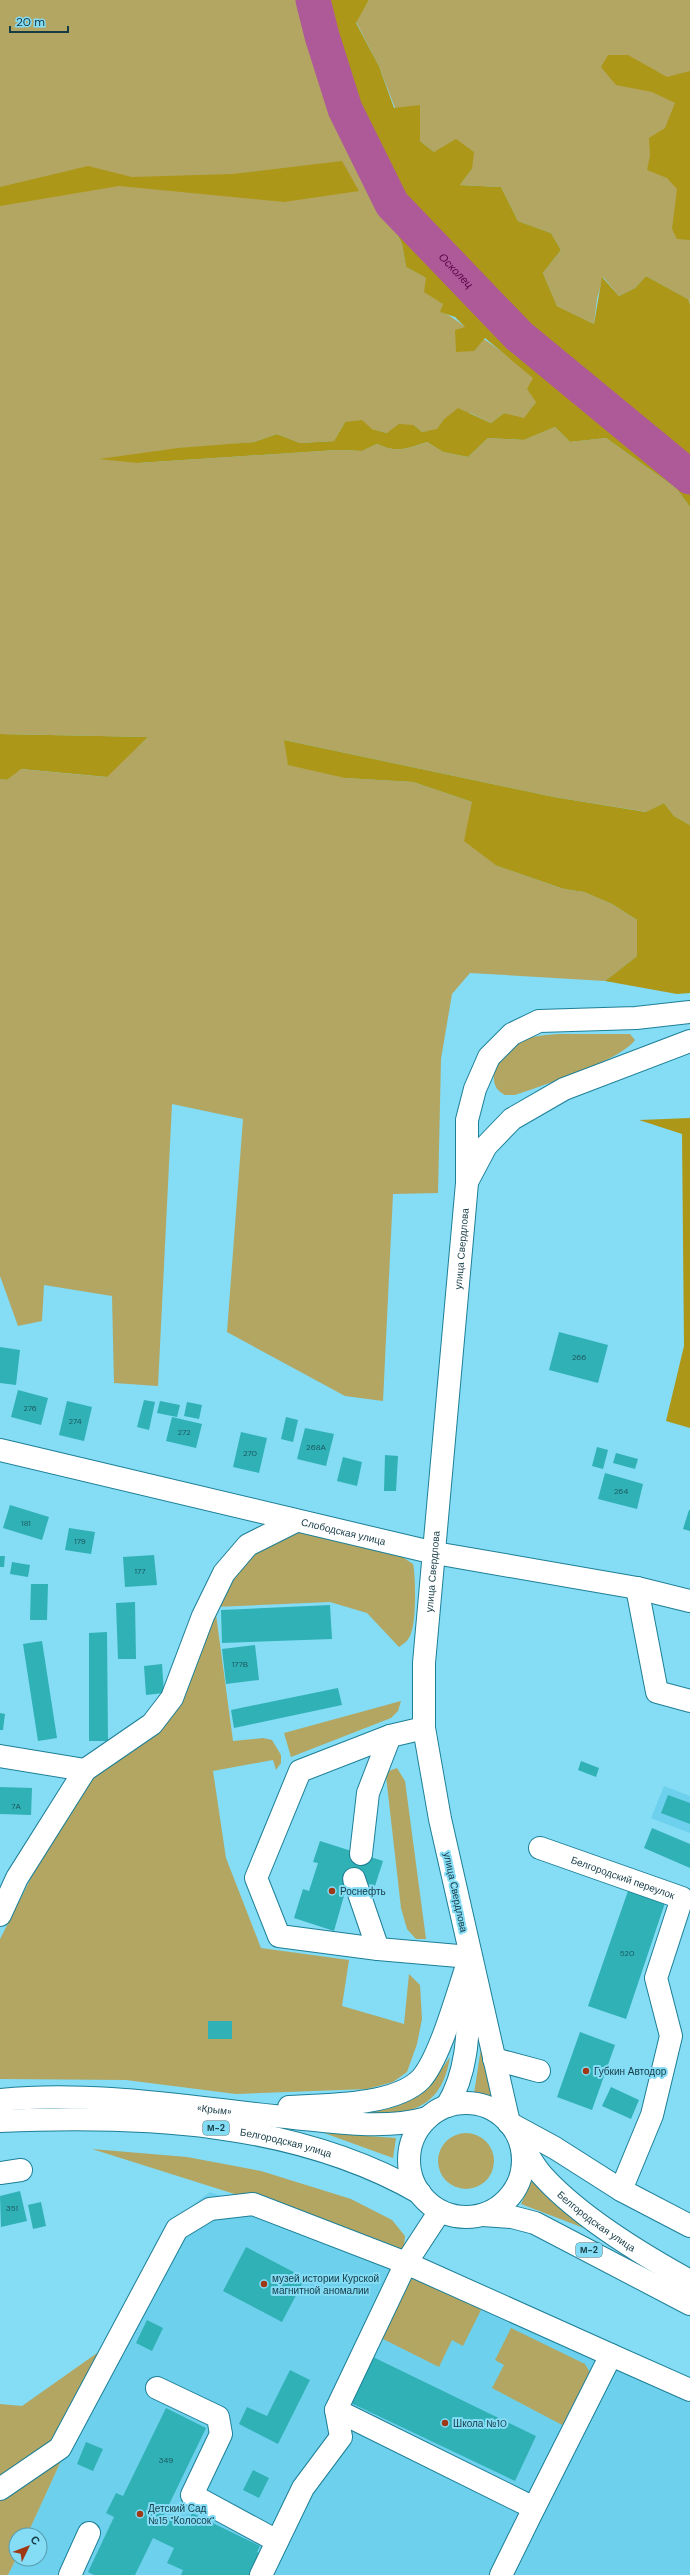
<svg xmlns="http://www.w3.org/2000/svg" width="690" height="2575" viewBox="0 0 690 2575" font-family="'DM Sans',sans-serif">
	<rect width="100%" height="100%" fill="#84dcf5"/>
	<path fill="#6dd0ec" d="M664 1786 690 1796V1833L651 1818Z
		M210 2192 398 2264 690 2403V2575H8L16 2559H40V2535H27L171 2222Z"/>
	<path fill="#b3a662" d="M0 0H306L315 40 338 114 402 244 406 267 426 278 443 304 441 312C453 316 457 322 467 328 491 343 512 359 534 378L536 402 524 419 504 413 491 423 470 413 443 420 437 430 422 432 414 425 387 433 345 422 334 441 300 443 277 434 254 442 158 451 138 463 337 450 362 451 377 444C396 453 408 449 427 442L443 452 468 457 488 438 524 440 555 427 570 442 606 438 676 488 690 507V825L674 816 664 803 647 812 554 797 284 740 345 778 413 782 472 802 497 866 564 889 584 892 612 904 637 920V956L605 981 470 973 452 994 441 1059 438 1193 393 1194 383 1401 345 1396 227 1332 243 1119 172 1104 158 1386 114 1383 112 1296 44 1285 42 1321 18 1326 0 1276V779L7 780 20 769 106 777 148 737 0 734Z
		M369 0H690V305L688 299 646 276 635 288 619 296 603 277 597 299 594 324 557 306 543 273 561 250 551 233 518 221 501 187 460 185 472 169 434 152 420 141V120L395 108 379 66 356 22Z
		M559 1034H630L635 1040C620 1061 541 1086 515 1095H505C502 1093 497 1090 496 1087 487 1069 508 1048 522 1041 534 1035 547 1035 559 1034Z
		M303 1529 398 1554 413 1564C416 1576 416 1622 411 1633 409 1640 405 1643 399 1647L367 1613 330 1602 215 1607 233 1741 263 1738 272 1740 281 1755V1763L276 1770 273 1760 213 1771 226 1858 261 1948 349 1960 342 2006 404 2024 409 1974 420 1985 422 2019 417 2044 407 2072 393 2082 367 2089 236 2094 126 2080 0 2079V1939L57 1827 94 1776 165 1724 184 1692 209 1615 233 1575 259 1548Z
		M401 1701 398 1711 391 1718 291 1757 284 1733Z
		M397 1768 405 1781 426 1939H416L407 1929 401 1908 386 1776 389 1771Z
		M482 2041 493 2097 474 2094Z
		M450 2057C441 2111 408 2115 361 2114 411 2106 422 2099 450 2057Z
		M438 2161a28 28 0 1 1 56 0a28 28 0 1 1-56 0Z
		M324 2133 396 2138 393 2158Z
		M92 2149 187 2157 261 2171 351 2199 392 2220 405 2236 404 2247 394 2251 282 2209Z
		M532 2181 589 2230 521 2204Z
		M415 2278 482 2308 463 2346 452 2340 439 2367 377 2336 404 2280Z
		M511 2328 585 2364 592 2376 566 2427 492 2388 504 2365 495 2360Z
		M117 2339 27 2535H16V2559L8 2575H0V2404L22 2406Z"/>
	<path fill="#ad9719" d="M306 0H369L356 23 379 66 394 108 420 105V141L434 152 456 139 474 152 472 169 460 185 501 187 518 221 551 233 561 250 543 273 557 306 594 324 602 277 619 296 635 288 646 276 688 299 690 305V507L676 488 606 438 570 442 555 427 524 440 488 438 468 457 443 452 427 442C407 449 396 453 377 444L362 451 337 450 138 463 99 459 178 448 254 442 277 434 300 443 334 441 345 422 362 420 372 429 387 433 399 424 414 425 422 432 437 429 443 420 458 408 491 423 504 413 524 418 536 402 527 389 533 378 485 338 474 351 456 352 455 330 465 327 455 317 440 312 443 304 424 292 426 278 406 267 402 244 338 114 315 40Z
		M608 55H628L667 77 690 71V240L677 239 672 229 677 189 667 178 647 170 650 156 649 138 665 128 675 103 652 92 616 85 601 67Z
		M342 161 359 191 284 202 119 186 0 206V187L88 166 132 177 232 174Z
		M0 734 148 737 107 777 21 769 7 780 0 779Z
		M284 740 554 797 646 812 664 803 674 816 690 825V993L677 994 605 981 637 956V920L612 904 584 892 564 889 497 866 464 841 472 802 413 782 345 778 288 765Z
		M690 1118V1428L666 1421 684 1346 682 1134 639 1120Z"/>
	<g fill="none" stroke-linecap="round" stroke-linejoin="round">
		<path stroke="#ae5a98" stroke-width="35" id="s1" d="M313 0 322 36 345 109 392 204 519 336 690 477"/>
	</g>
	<path fill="#30b1b5" d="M559 1332 608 1345 598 1383 549 1370Z
		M0 1347 20 1350 16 1385 0 1383Z
		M18 1390 48 1398 41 1425 11 1417Z
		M144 1400 155 1402 149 1430 137 1427Z
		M67 1401 92 1407 84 1441 59 1435Z
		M160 1401 180 1405 177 1417 157 1413Z
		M187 1402 202 1405 199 1419 184 1416Z
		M172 1417 202 1424 196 1448 166 1441Z
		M286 1417 298 1420 293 1442 281 1439Z
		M305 1428 334 1434 326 1466 297 1459Z
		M241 1432 267 1438 259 1473 233 1467Z
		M597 1447 608 1450 603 1469 592 1466Z
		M616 1453 638 1459 635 1469 613 1463Z
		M385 1455 398 1456 396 1491H384Z
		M343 1457 362 1462 357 1486 337 1481Z
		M605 1473 643 1484 637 1509 598 1499Z
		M10 1505 49 1517 42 1540 3 1528Z
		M689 1510H690V1531L683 1529Z
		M69 1528 95 1532 91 1554 65 1550Z
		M154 1555 157 1585 125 1587 123 1557Z
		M0 1556H5L4 1567H0Z
		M12 1562 30 1565 28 1577 10 1574Z
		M31 1584H48L47 1620H30Z
		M135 1602 136 1659H118L116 1603Z
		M330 1605 332 1639 222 1643 221 1610Z
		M107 1632 108 1741H89V1633Z
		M42 1641 57 1738 38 1741 23 1644Z
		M255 1645 259 1680 226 1684 222 1649Z
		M162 1664 164 1693 146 1695 144 1666Z
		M338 1688 342 1705 234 1728 231 1710Z
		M0 1713 5 1714 3 1730H0Z
		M581 1761 599 1768 596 1777 578 1770Z
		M0 1787 32 1788 31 1815 0 1814Z
		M668 1795 690 1803V1824L661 1813Z
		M652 1828 690 1844V1868L644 1848Z
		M320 1841 383 1861 375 1886 349 1878 334 1931 294 1918 303 1889 309 1891 318 1863 313 1862Z
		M629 1888 666 1900 626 2019 588 2006Z
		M208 2021H232V2039H208Z
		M580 2032 615 2045 592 2110 557 2097Z
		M611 2087 639 2100 631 2119 602 2106Z
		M20 2191 27 2221 1 2227 0 2196Z
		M41 2202 46 2226 33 2229 28 2205Z
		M246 2247 305 2278 282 2322 223 2291Z
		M147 2320 163 2328 152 2351 136 2343Z
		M373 2357 536 2436 515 2481 351 2403Z
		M290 2370 310 2380 278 2444 239 2424 247 2407 267 2416Z
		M166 2408 206 2428 164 2515 186 2526 192 2513 260 2546 257 2552 264 2555 255 2575H181L183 2570 167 2563 174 2548 153 2538 135 2575H94L88 2572 114 2517 106 2513 116 2493 123 2496Z
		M86 2442 103 2449 93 2471 77 2464Z
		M253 2470 269 2478 259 2498 243 2490Z"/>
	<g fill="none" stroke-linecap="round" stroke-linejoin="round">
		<defs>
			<g id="minor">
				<path id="s2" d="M0 1450 435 1553 637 1588 690 1601"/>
				<path d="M637 1588 657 1692 690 1701"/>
				<path d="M424 1728 390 1736 300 1771 256 1878 279 1936 378 1949 470 1957"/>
				<path d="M0 1756 85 1770"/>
				<path id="s3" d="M540 1848 682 1898 656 1978 671 2036 652 2115 621 2190 690 2226"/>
				<path d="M361 1854 368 1793 390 1736"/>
				<path d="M354 1879 378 1949"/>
				<path d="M0 1915 17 1878 85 1770 152 1724 172 1698 203 1616 224 1573 248 1545 296 1521"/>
				<path d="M494 2059 539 2071"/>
				<path d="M509 2123 555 2148 621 2190"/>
				<path d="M0 2173 21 2170"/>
				<path d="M611 2355 690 2390"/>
				<path d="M157 2388 218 2417 221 2434 192 2495 277 2541"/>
				<path d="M0 2489 60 2448 177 2229 210 2209 253 2204 406 2263 440 2211"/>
				<path d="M70 2575 89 2533"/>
				<path d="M261 2575 303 2488 341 2437 336 2410"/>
				<path d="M501 2575 534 2508 336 2410 406 2263 611 2355 534 2508"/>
			</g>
			<g id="major">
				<path d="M468 1180 486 1146 512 1119 564 1089 690 1041"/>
				<path id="s4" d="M0 2100C96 2090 199 2109 294 2118 339 2122 383 2130 427 2118"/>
				<circle cx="466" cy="2160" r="57"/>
				<path d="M447 2106C469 2070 468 2029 469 1988"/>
				<path d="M289 2107C325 2105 395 2106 421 2079 441 2057 459 1987 470 1957"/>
				<path id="s5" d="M0 2121C141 2115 295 2121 420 2193"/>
				<path id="s6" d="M509 2123 440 1819 424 1728V1663L467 1183V1120L475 1089 489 1057 512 1034 539 1021 636 1018 690 1012"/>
				<path id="s7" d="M521 2143C527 2153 533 2165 541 2174 578 2216 641 2254 690 2281"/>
				<path d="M483 2215 512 2217 535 2223 690 2304"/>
			</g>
		</defs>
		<use href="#minor" stroke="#1d7f96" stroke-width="24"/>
		<use href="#major" stroke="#1d7f96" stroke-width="24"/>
		<use href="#minor" stroke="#fff" stroke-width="22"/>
		<use href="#major" stroke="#fff" stroke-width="22"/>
	</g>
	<g fill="#9f3915" stroke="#84dcf5" stroke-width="1.5">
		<circle cx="332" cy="1891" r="4"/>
		<circle cx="586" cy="2071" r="4"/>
		<circle cx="264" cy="2284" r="4"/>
		<circle cx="445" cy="2423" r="4"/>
		<circle cx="140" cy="2514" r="4"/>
	</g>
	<g text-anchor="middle" stroke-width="4" stroke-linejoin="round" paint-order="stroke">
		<g font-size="8" fill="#1c5861">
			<text x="579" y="1360">266</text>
			<text x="30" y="1411">276</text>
			<text x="75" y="1424">274</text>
			<text x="184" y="1435">272</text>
			<text x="316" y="1450">268А</text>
			<text x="250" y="1456">270</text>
			<text x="621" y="1494">264</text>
			<text x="26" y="1526">181</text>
			<text x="80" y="1544">179</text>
			<text x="140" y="1574">177</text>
			<text x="240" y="1667">177В</text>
			<text x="16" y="1809">7А</text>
			<text x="627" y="1956">520</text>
			<text x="12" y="2211">351</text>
			<text x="166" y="2463">349</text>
		</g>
		<g fill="#84dcf5" stroke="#366b7a" stroke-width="1">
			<rect x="203" y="2121" width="26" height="14" rx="3"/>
			<rect x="576" y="2243" width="26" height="14" rx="3"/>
		</g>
		<g font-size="9" font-weight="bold" fill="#153b45">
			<text x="216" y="2131">М-2</text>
			<text x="589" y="2253">М-2</text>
		</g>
		<g font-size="10" fill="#153b45" stroke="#84dcf5">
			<text dy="4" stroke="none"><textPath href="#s6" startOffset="885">улица Свердлова</textPath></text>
			<text dy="4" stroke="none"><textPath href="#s2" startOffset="353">Слободская улица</textPath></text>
			<text dy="4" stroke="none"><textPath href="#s6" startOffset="561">улица Свердлова</textPath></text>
			<text dy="4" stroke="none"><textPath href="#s3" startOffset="88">Белгородский переулок</textPath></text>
			<text transform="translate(456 1892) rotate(78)" y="4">улица Свердлова</text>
			<text dy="4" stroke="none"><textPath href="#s4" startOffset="215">«Крым»</textPath></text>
			<text dy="4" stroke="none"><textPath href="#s5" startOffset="288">Белгородская улица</textPath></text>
			<text dy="4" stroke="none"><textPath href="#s7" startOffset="110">Белгородская улица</textPath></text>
		</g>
		<g font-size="10" fill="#153b45" stroke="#84dcf5" text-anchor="start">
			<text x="340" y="1895">Роснефть</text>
			<text x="594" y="2075">Губкин Автодор</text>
			<text x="272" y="2282">музей истории Курской<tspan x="272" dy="12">магнитной аномалии</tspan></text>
			<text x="453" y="2427">Школа №10</text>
			<text x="148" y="2512">Детский Сад<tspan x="148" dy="12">№15 "Колосок"</tspan></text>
		</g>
		<g font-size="11" font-style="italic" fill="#570547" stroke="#84dcf5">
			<text dy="4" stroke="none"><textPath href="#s1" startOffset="312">Осколец</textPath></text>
		</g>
	</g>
	<g transform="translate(28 2547) rotate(47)"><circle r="19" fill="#84dcf5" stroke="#589caf"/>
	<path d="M0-3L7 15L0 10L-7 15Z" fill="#9f3915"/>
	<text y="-6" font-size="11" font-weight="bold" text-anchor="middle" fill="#153b45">С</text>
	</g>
	<path d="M10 26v6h58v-6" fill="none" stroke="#153b45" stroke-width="2"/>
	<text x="16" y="26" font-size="12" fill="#153b45" stroke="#84dcf5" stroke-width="3" paint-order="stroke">20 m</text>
</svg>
